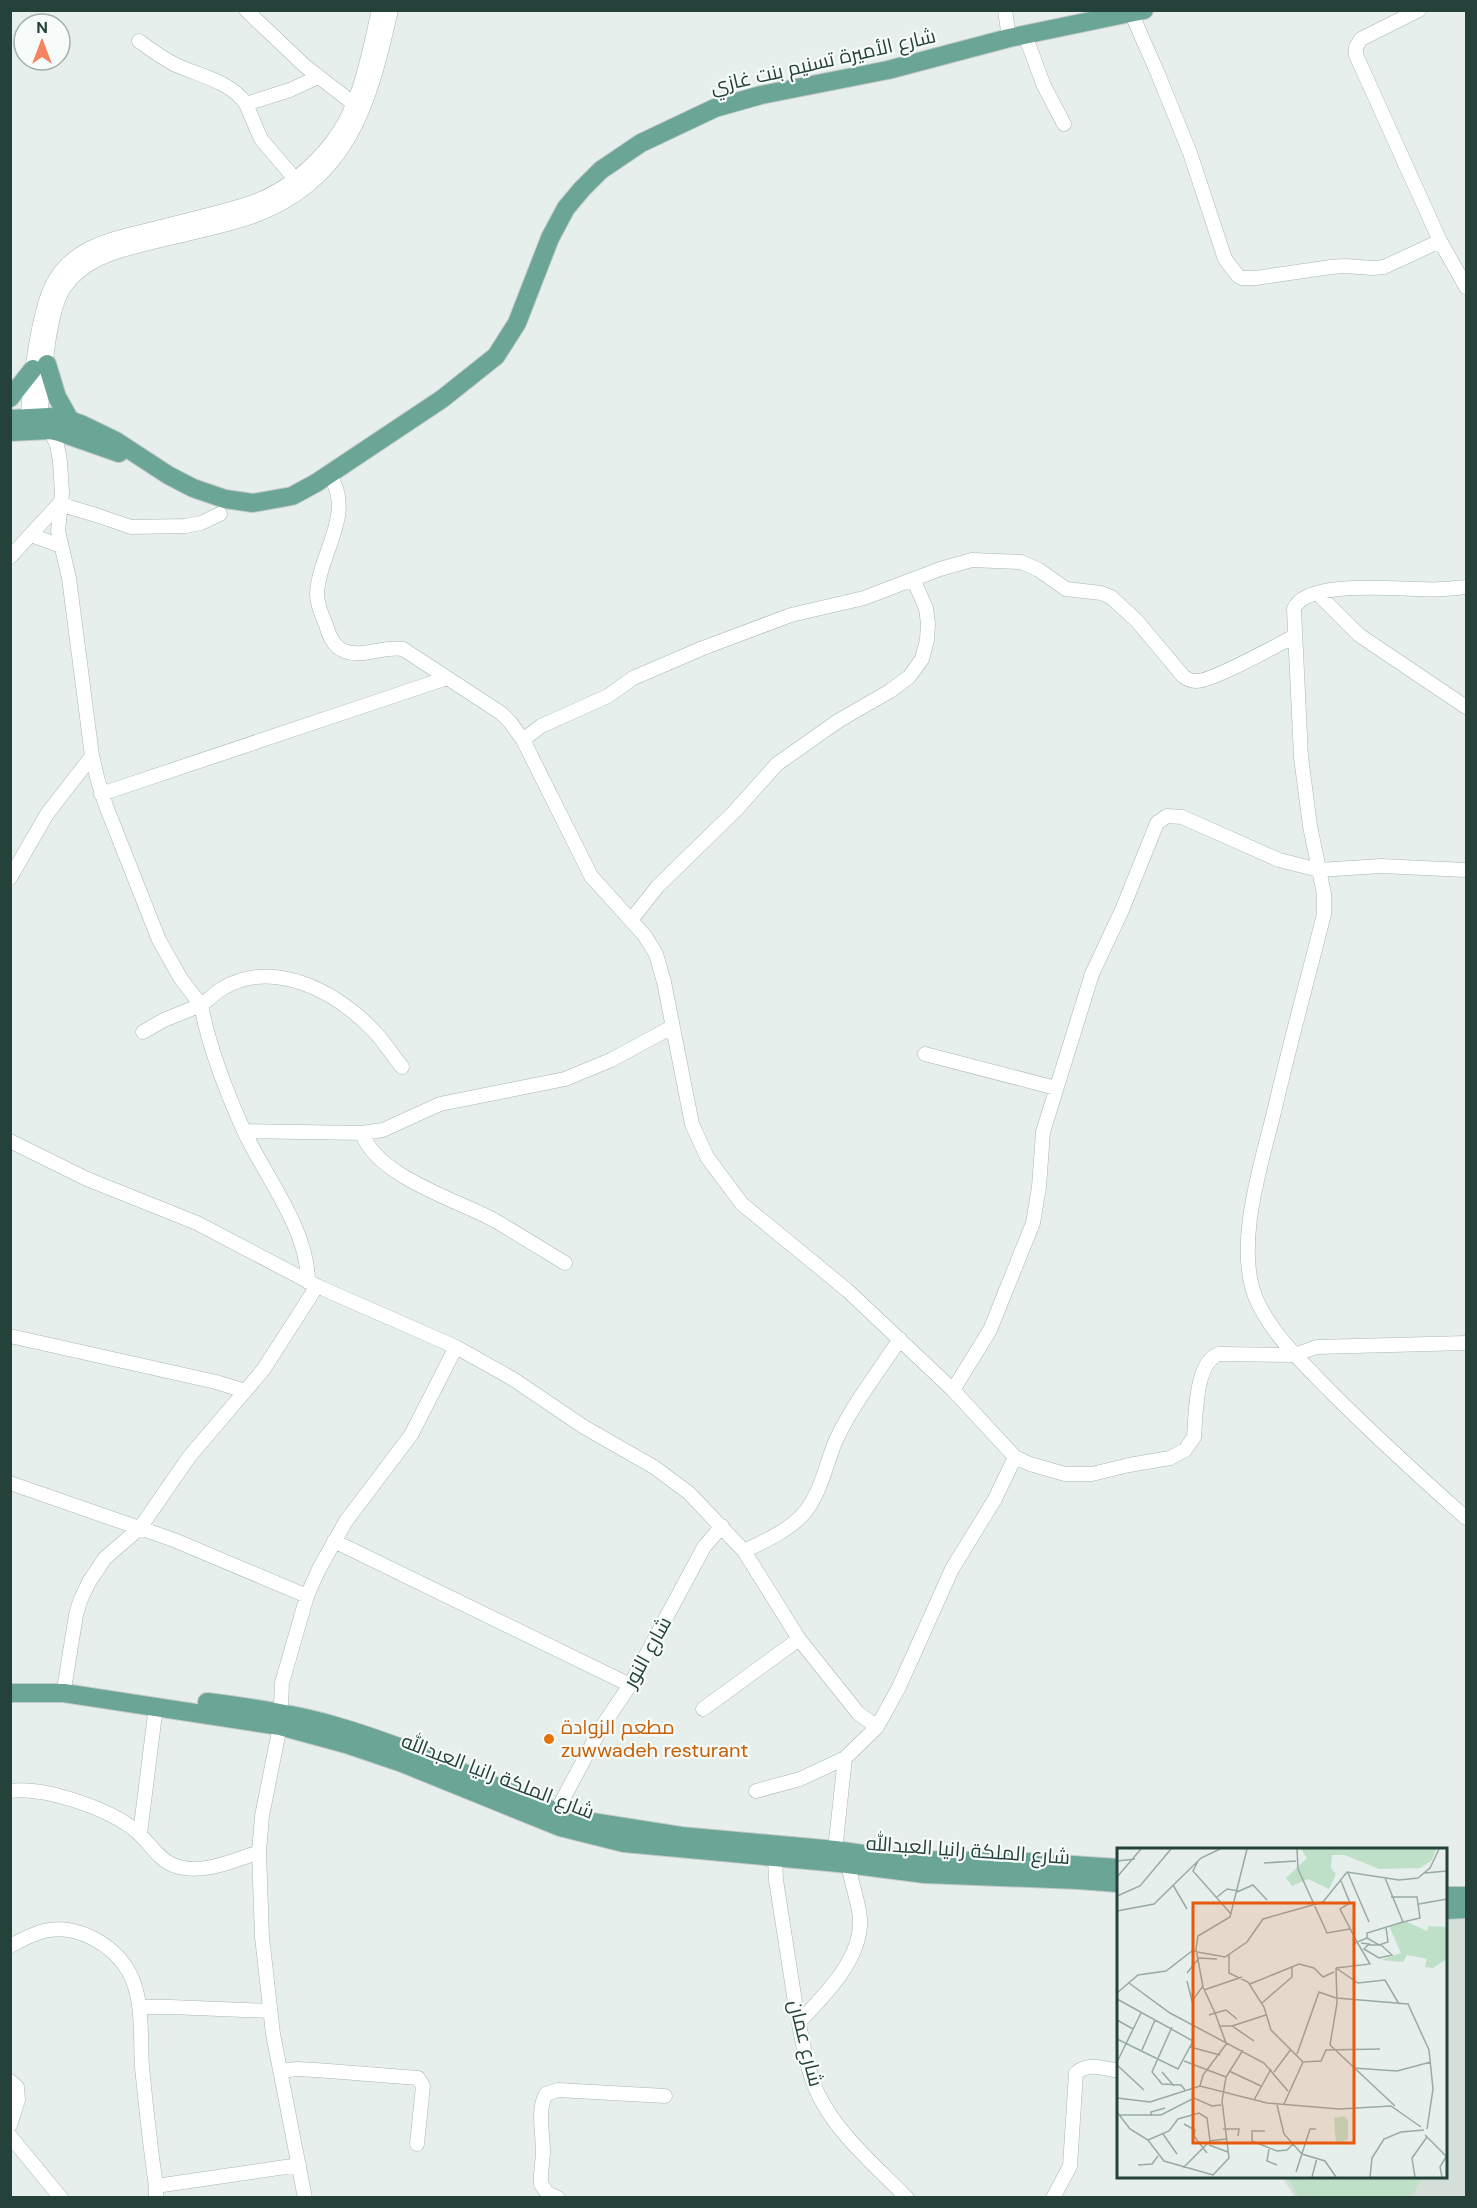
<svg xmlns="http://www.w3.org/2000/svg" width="1477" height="2208" viewBox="0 0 1477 2208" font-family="'DM Sans',Cairo,sans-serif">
	<rect width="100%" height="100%" fill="#e6efeb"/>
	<path fill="#d4dfda" d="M1446 1914 1466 1915V2197H1295L1282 2177 1446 2176Z"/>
	<path fill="#bfe0c8" d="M1287 2176H1422V2177L1414 2193 1409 2197 1299 2198Z"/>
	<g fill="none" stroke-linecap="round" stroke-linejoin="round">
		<defs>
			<path id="minor" d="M246 10 305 66 354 104
				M1005 10 1009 38
				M1130 10 1158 74 1190 153 1225 259 1238 276 1242 278H1256L1331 267 1345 266 1373 268 1384 267 1440 241
				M1419 10 1361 39 1356 47V55L1440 241 1466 287
				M1025 35 1044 86 1064 124
				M139 41C151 50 162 58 176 65 200 76 230 81 246 104
				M295 179 261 139 246 104 290 90 318 77
				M35 424 40 416C44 384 47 314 64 288 82 261 112 252 141 245 178 235 216 229 251 217 350 182 370 102 391 10
				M329 474C356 514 319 552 317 594 317 605 322 615 326 625 329 635 333 646 344 651 362 658 384 646 403 649L501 713 510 722 523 740 591 876 645 936 656 954 664 982 692 1124 707 1157 742 1204 847 1290 953 1390 1015 1457 1030 1464 1065 1474H1092L1129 1465 1170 1458 1185 1450 1194 1437C1196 1415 1195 1362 1219 1354L1294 1355 1317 1347 1466 1343
				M31 535 61 546
				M10 557 59 504 96 515 131 527 185 526 201 523 220 514
				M1466 587C1451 589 1435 590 1419 589 1394 589 1305 580 1294 609L1301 757 1310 826 1324 894V914C1308 978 1290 1043 1275 1108 1262 1162 1232 1250 1258 1303 1275 1338 1304 1364 1330 1391 1374 1435 1420 1477 1466 1518
				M1318 594 1359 635 1466 707
				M523 740 541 726 608 696 633 678 703 648 791 615 864 598 940 569 972 560 1021 562 1039 570 1066 589 1101 593 1111 597 1137 621 1183 676C1187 679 1191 681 1196 681 1211 682 1277 645 1295 636
				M101 794 447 678
				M10 878 47 814 92 756
				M631 920 658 886 735 811 777 764 838 721 890 691 909 677 922 659 927 640 928 624 926 608 914 581
				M143 1032 164 1020 201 1005 181 979 159 940 106 806 98 781 92 756 69 578 58 531 62 493 60 461 57 445 50 430 37 428 28 417C29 385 39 305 55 280 61 270 71 260 80 254 102 240 129 235 153 229 184 221 215 214 245 205 280 194 310 170 332 142 361 104 368 56 379 10
				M925 1054 1056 1088
				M244 1131 362 1133C376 1176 457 1200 494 1220 518 1234 542 1249 565 1263
				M362 1133 383 1130 440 1104 565 1079 611 1060 672 1027
				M10 1141 87 1179 197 1223 317 1286 456 1347 513 1379 584 1427 654 1467 689 1493 744 1551 799 1639 858 1713 877 1727
				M308 1282C308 1229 266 1178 244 1131 226 1091 209 1048 201 1005 208 1000 215 993 223 988 275 958 336 992 373 1030 384 1041 392 1055 402 1067
				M10 1336 216 1382 245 1391
				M953 1390 990 1330 1033 1223 1039 1187 1043 1132 1092 974 1122 910 1157 823 1167 816 1182 817 1279 860 1319 870 1381 866 1466 870
				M10 1483 174 1540 307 1596
				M334 1541 630 1685
				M744 1551C765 1541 790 1530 805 1512 822 1491 826 1463 836 1440 853 1404 878 1372 900 1339
				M65 1683 76 1615 80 1601 89 1582 105 1558 140 1528 189 1457 263 1370 317 1286
				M703 1709 799 1639
				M10 1791C44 1786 110 1809 136 1831 149 1842 158 1859 173 1865 200 1876 233 1861 259 1852
				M756 1791 800 1779 845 1758
				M556 1812 601 1728 630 1685 704 1547 722 1526
				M140 1834 156 1706
				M835 1850 845 1758 877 1727 899 1687 952 1569 995 1499 1015 1457
				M775 1857 776 1880C782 1921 789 1961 795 2002 801 2032 805 2066 818 2094 838 2135 876 2166 907 2198
				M10 1946C21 1940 32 1934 44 1931 76 1923 113 1944 129 1972 144 2000 140 2037 142 2067 146 2107 150 2146 156 2186
				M140 2007H171L270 2011
				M799 2022C824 1996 862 1959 860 1919 859 1904 853 1888 850 1873
				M280 2071 297 2069 316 2070 418 2078 423 2086 417 2144
				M10 2081 17 2087 18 2100 10 2125
				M10 2136 61 2198
				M156 2198V2186L299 2165
				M305 2198 273 2034 262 1937 259 1852 262 1816 280 1726 282 1683 307 1596 319 1569 346 1521 411 1435 456 1347
				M558 2198 547 2193 541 2184C540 2173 543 2162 543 2151 543 2133 537 2110 546 2094L558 2090 665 2096
				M1053 2198 1070 2166 1076 2073C1088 2062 1104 2068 1118 2071"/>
			<path id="major" d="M47 364 57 397 70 420
				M10 398 33 369
				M10 419 49 417 70 420 83 425 116 441 168 475 193 488 225 499 253 503 292 496 316 483 442 399 496 356 517 323 550 238 566 208 582 189 601 170 641 143 715 108 761 95 888 70 1009 38 1144 10
				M10 432 50 430 59 432 119 453
				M10 1693H64L280 1726 346 1744 402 1763 560 1827 624 1843 839 1863 925 1874 1078 1880 1118 1883
				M207 1702C248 1707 290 1713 329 1724 407 1746 482 1781 556 1812L579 1820 681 1836 835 1850 884 1857 918 1860 1027 1862 1118 1868
				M1446 1896H1466
				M1446 1910 1466 1909"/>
		</defs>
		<use href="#minor" stroke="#a8b8b2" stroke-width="15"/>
		<use href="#major" stroke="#c2cac8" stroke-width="20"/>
		<use href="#minor" stroke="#fff" stroke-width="14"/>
		<use href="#major" stroke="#6aa596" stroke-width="18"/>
	</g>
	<circle fill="#e8710a" stroke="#f7fbf9" stroke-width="2" cx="549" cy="1739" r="6"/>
	<g text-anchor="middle" stroke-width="4.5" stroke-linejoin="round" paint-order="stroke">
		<g font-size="20" fill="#24423a" stroke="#f7fbf9">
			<text transform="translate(823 61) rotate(-13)" y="7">شارع الأميرة تسنيم بنت غازي</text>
			<text transform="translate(647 1652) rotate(-61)" y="7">شارع النور</text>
			<text transform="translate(498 1776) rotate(21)" y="7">شارع الملكة رانيا العبدالله</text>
			<text transform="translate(968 1850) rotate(4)" y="7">شارع الملكة رانيا العبدالله</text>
			<text transform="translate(806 2043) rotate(76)" y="7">شارع عمان</text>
		</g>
		<g font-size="20" fill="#c56008" stroke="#f7fbf9" text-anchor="start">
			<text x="561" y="1734">مطعم الزوادة<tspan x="561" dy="23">zuwwadeh resturant</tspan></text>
		</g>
	</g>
	<g transform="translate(1117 1848)">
		<rect width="330" height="330" fill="#e6efeb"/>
		<path d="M184 1H319L315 12 303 20 262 21 228 7H215L214 20 219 26 212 41 191 31 175 38 169 30 190 10ZM288 73 310 83 311 78 330 79V111L316 120 308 119 310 111 301 109 290 107 286 114 264 112 284 105 272 78ZM227 268 231 272V291L219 296 217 270Z" fill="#bfe0c8"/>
		<path fill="none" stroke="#98aaa4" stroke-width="1.5" d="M180 1 181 21 210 85 233 81M0 13 18 11M81 13 76 23 114 66M147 15 179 13M231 25 252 74M308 25 330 23M0 29 24 1M224 33 233 55 223 61 240 94 236 97M56 37 70 61M120 44 136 37 150 52M0 48 23 38 54 1M100 49 110 41 122 43M274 49H300L303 70 286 74M302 56 330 51M0 63 37 56 84 10 103 1M250 90 262 97 271 94 269 79M244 95 252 96 247 101 262 110 275 107 264 97H252M112 107V125L131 134 147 159 154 182 186 214 204 213 209 202 263 201M219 120 220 155 213 197 278 258M219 120 253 116 240 94 250 90V85L286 74 268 30M219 120 241 135 268 132 282 156M70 125 82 110 100 111M70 133 75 153 86 138M12 135 53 165 147 215 171 243M133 136 182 116 197 120 206 129 217 124M87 142 125 129M0 145 21 127 49 123 75 103 108 109 130 94 146 71 206 54 230 24 282 32 301 30 313 20 322 1M0 151 76 193 61 221 0 191M145 155 175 129V118M92 167 98 165 86 139 79 101 81 88 113 69 130 1M0 172 16 181M103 178H115L137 193M115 178 149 167M55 179 35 224 45 236 64 237 68 242M109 195 98 165 109 162 120 171M73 199 103 207M25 202 38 172M180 206 202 144 219 150 291 156 312 202 316 241 310 281M67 213 109 229M0 214 24 165M0 217 27 242M236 220 280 223 314 214M112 223 144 238M45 224 57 238M157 224 174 201M83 238 86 227 110 195M0 250 33 254 83 238 150 255 222 261 274 258 304 279M137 252 154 221M167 256 186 214M160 257 167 286 185 306 208 313 219 329M0 264 13 281 31 292 47 313 96 327 112 310 105 253 109 229 126 202M2 267H44L77 250 95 258 104 257M34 268V264L48 260M67 276 78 282 77 288 90 305M106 281H122L121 288M148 283H135V293L160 303 170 302 176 296M46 286 60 306M308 287 330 309M31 292 52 283 61 271 82 265 90 270 93 293M92 297 111 304M152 301 150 313 160 317M21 317 35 316 41 308M66 320 93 293 109 291M179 324 193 281H199M195 329 200 310M253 329 255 310 267 291 284 284 307 282M298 329 295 310 310 289M325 329 323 319 329 309"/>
		<path fill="#e8590c" fill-opacity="0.15" stroke="#e8590c" stroke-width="3" d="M76 55H237V295H76Z"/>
		<rect width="330" height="330" fill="none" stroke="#24423a" stroke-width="3"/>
	</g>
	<rect width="1477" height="2208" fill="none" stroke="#24423a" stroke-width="24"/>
	<g transform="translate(42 42)"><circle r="28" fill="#f7fbf9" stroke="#a3b1ad" stroke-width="1.5"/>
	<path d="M0-4.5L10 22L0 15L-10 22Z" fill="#f4845f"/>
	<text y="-9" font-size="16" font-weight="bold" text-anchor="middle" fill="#24423a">N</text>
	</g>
</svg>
